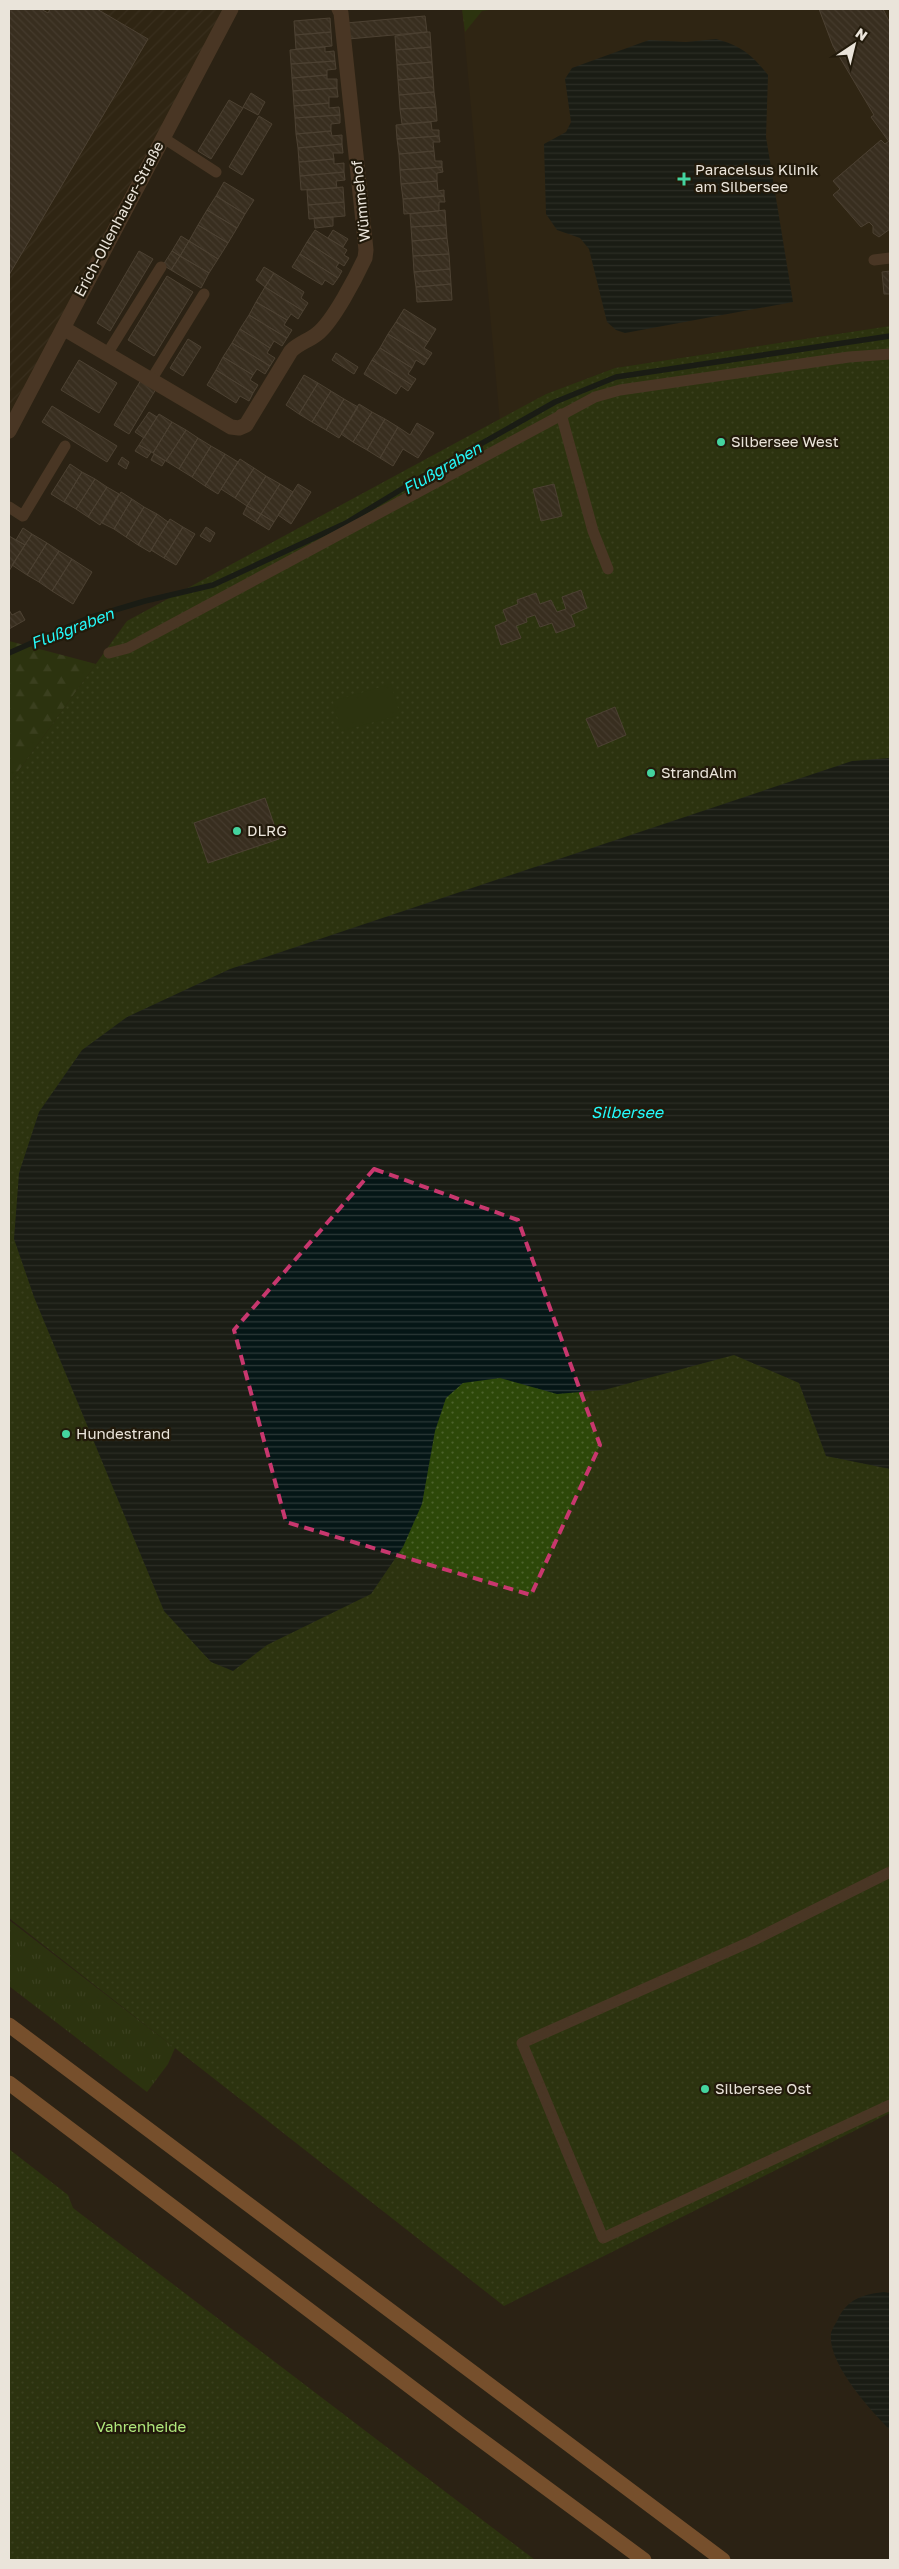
<svg xmlns="http://www.w3.org/2000/svg" width="899" height="2569" viewBox="0 0 899 2569" font-family="'Golos Text',sans-serif">
	<defs>
		<pattern id="industrial-furrows" width="10" height="10" patternUnits="userSpaceOnUse" patternTransform="scale(1.25)"><rect width="10" height="10" fill="#342812"/><path d="M-1 1l2-2M0 10L10 0M9 11l2-2" fill="none" stroke="#483d29"/></pattern>
		<pattern id="grass-tufts" width="24" height="20" patternUnits="userSpaceOnUse" patternTransform="scale(1.25)"><rect width="24" height="20" fill="#2d4809"/><path d="M3 7l-1-3M5 7V3M7 7l1-3M15 17l-1-3M17 17v-4M19 17l1-3" fill="none" stroke="#4c622c"/></pattern>
		<pattern id="forest-firs" width="22" height="20" patternUnits="userSpaceOnUse" patternTransform="scale(1.25)"><rect width="22" height="20" fill="#2d4809"/><path d="M5 1l3.5 6h-7zM16 11l3.5 6h-7z" fill="#4c622c"/></pattern>
		<pattern id="park-dots" width="8" height="8" patternUnits="userSpaceOnUse" patternTransform="scale(1.25)"><rect width="8" height="8" fill="#2d4809"/><path d="M2 2h.1M6 6h.1" fill="none" stroke="#4c622c" stroke-width="1.8" stroke-linecap="round"/></pattern>
		<pattern id="water-rules" width="6" height="5" patternUnits="userSpaceOnUse" patternTransform="scale(1.25)"><rect width="6" height="5" fill="#051616"/><path d="M0 2.5h6" fill="none" stroke="#2a3837"/></pattern>
		<pattern id="building-back-hatch" width="6" height="6" patternUnits="userSpaceOnUse" patternTransform="scale(1.25)"><rect width="6" height="6" fill="#483c2d"/><path d="M-1 5l2 2M0 0l6 6M5-1l2 2" fill="none" stroke="#63584b"/></pattern>
	</defs>
	<rect width="100%" height="100%" fill="#2c2314"/>
	<path fill="#342812" d="M462 9H890V326L615 368 546 394 500 421Z"/>
	<path fill="url(#industrial-furrows)" d="M9 9H231L9 431Z"/>
	<path fill="url(#grass-tufts)" d="M9 1920 175 2048 168 2064 147 2092 9 1986Z"/>
	<path fill="url(#forest-firs)" d="M462 9H495L482 11 465 32Z
		M9 641 96 664 9 784Z"/>
	<path fill="url(#park-dots)" d="M890 326V2113L504 2306 9 1918V784L127 621 546 394 615 368Z
		M9 2149 68 2195 73 2208 535 2560H9Z"/>
	<path fill="#2d4809" d="M391 684 400 715 341 731 333 701Z"/>
	<path fill="url(#water-rules)" d="M716 39C742 46 752 55 768 75L766 137 793 302 625 333 616 330 607 322 589 249 580 238 557 230 546 214 544 144 566 132 571 122 565 79 572 68 649 40 686 42Z
		M890 758V1469L826 1456 799 1383 734 1355 604 1390 557 1394 500 1378 463 1383 446 1398 435 1431 422 1504 403 1547 371 1594 267 1645 233 1671 211 1662 164 1611 34 1297 14 1239 19 1173 39 1112 82 1050 127 1017 230 969 852 761Z
		M884 2292 890 2293V2430C871 2411 827 2363 831 2333 832 2329 836 2323 838 2319 847 2299 864 2294 884 2292Z"/>
	<g fill="none" stroke-linecap="round" stroke-linejoin="round">
		<path stroke="#051616" stroke-width="5.5" d="M9 653 88 618 145 601 213 585 346 523 415 481 555 402 616 377 890 336"/>
	</g>
	<path fill="url(#building-back-hatch)" stroke="#736657" d="M9 9H41L48 13 50 9H97L148 39 9 275Z
		M819 9H883L890 23V143L871 117 874 115 833 46Z
		M425 16 427 32 348 39 346 23Z
		M330 18 331 32 295 35 294 21Z
		M331 32 332 46 296 49 295 35Z
		M427 32H430L431 47 396 50 395 36Z
		M325 47V52L334 51 335 61 291 64 290 50Z
		M431 47 432 62 397 65 396 50Z
		M335 61 336 69 327 70V75L292 78 291 64Z
		M432 62 433 77 398 80 397 65Z
		M327 75V79H337V88L293 91 292 78Z
		M433 77 434 92 399 95 398 80Z
		M337 88 338 97H329V103L294 106 293 91Z
		M434 92 436 107 400 109 399 95Z
		M251 93 265 102 258 115 243 107Z
		M229 100 243 108 211 159 198 151Z
		M329 103V108L339 107 340 115 295 118 294 106Z
		M436 107 437 121 402 124 400 109Z
		M340 115V123L331 124V131L296 134 295 118Z
		M259 116 272 124 242 175 229 167Z
		M431 122 432 130H439V136L397 139 396 125Z
		M331 131 332 136 342 135V144L298 148 296 134Z
		M439 136 440 142H433L434 151 399 154 397 139Z
		M881 140 885 144 889 141 890 143V229L879 237 873 233V226L869 222 861 227 833 195 840 189 833 181Z
		M342 144 343 153H333L334 159 299 162 298 148Z
		M434 151 435 161H442V167L400 170 399 154Z
		M334 159V164L344 163V172L300 176 299 162Z
		M442 167 443 172 437 173V181L401 184 400 170Z
		M344 172 345 180 336 181 337 188 301 190 300 176Z
		M437 181 438 191 444 190V196L403 199 401 184Z
		M224 182 254 200 245 214 216 196Z
		M343 187 344 202 308 205 307 190Z
		M216 196 245 214 237 228 207 210Z
		M438 196H444L445 202H439V211L404 214 403 199Z
		M344 202 345 216 309 219 308 205Z
		M207 210 237 228 228 243 198 225Z
		M445 210 446 225 411 227 410 214Z
		M333 217V226L315 228 314 218Z
		M198 225 228 243 218 259 189 241Z
		M446 225 447 238 412 241 411 227Z
		M315 230 347 250 344 255 349 258 344 266 307 242Z
		M333 230 348 239 343 247 328 238Z
		M181 236 189 241 180 256 172 251Z
		M447 238 449 254 413 256 412 241Z
		M189 241 218 259 209 273 180 256Z
		M307 242 339 263 336 267 342 271 338 278 300 254Z
		M139 251 153 259 110 331 97 323Z
		M172 251 180 256 171 270 163 265Z
		M300 254 338 278 333 285 325 280 322 285 292 267Z
		M449 254 450 269 414 272 413 256Z
		M180 256 209 273 201 288 171 270Z
		M264 267 274 273 265 287 256 280Z
		M450 269 451 284 416 287 414 272Z
		M890 271V294H884L882 272Z
		M274 273 304 292 301 298 308 303 303 311 265 287Z
		M167 276 193 292 154 356 128 340Z
		M451 284 452 300 417 302 416 287Z
		M265 287 303 311 298 319 291 314 287 320 256 302Z
		M256 302 287 320 284 325 292 330 287 338 249 315Z
		M404 309 436 329 428 342 396 322Z
		M249 315 287 338 282 346 274 341 270 348 240 329Z
		M396 322 428 342 424 348 432 353 428 359 388 334Z
		M240 329 270 348 267 353 275 358 270 366 232 343Z
		M388 334 428 359 424 365 416 360 412 368 380 348Z
		M188 339 201 347 183 376 170 368Z
		M232 343 270 366 265 374 257 369 253 375 223 357Z
		M380 348 412 368 408 374 416 379 412 385 372 360Z
		M336 353 358 367 354 374 332 360Z
		M223 357 253 375 250 380 258 385 253 393 216 370Z
		M79 360 117 383 99 413 61 390Z
		M372 360 412 385 408 391 401 386 396 394 364 374Z
		M216 370 253 393 249 401 240 396 236 403 207 385Z
		M304 375 318 383 299 414 286 405Z
		M141 380 156 389 129 434 114 425Z
		M318 383 331 391 312 422 299 414Z
		M331 391 344 399 326 430 312 422Z
		M344 399 358 407 339 438 326 430Z
		M359 404 372 412 353 442 341 434Z
		M52 406 117 446 107 462 42 422Z
		M149 412 157 417 144 438 135 432Z
		M372 412 385 419 367 450 353 442Z
		M159 414 172 422 153 453 139 445Z
		M385 419 398 427 380 458 367 450Z
		M172 422 186 430 166 461 153 453Z
		M417 423 434 433 418 458 403 449 393 466 380 458 398 427 410 435Z
		M186 430 198 438 179 469 166 461Z
		M198 438 211 446 192 477 179 469Z
		M139 445 151 452 147 458 135 451Z
		M211 446 225 454 205 486 192 477Z
		M154 454 165 461 162 466 151 460Z
		M225 454 238 462 218 494 205 486Z
		M122 457 129 462 126 469 118 464Z
		M240 459 254 468 235 498 221 489Z
		M70 464 82 472 64 502 51 494Z
		M254 468 266 476 247 506 235 498Z
		M82 472 95 479 76 509 64 502Z
		M266 476 280 484 261 514 247 506Z
		M95 479 107 487 88 517 76 509Z
		M280 484 293 492 274 522 261 514Z
		M298 484 311 492 291 524 278 515Z
		M554 484 562 516 541 521 533 489Z
		M107 487 119 494 100 525 88 517Z
		M121 492 132 499 114 529 102 523Z
		M132 499 144 507 126 537 114 529Z
		M247 506 261 514 256 522 243 514Z
		M144 507 157 514 138 545 126 537Z
		M157 514 168 522 150 552 138 545Z
		M261 514 274 522 269 530 256 522Z
		M170 519 183 527 164 558 151 550Z
		M183 527 195 534 176 565 164 558Z
		M206 527 215 533 210 542 200 536Z
		M23 528 32 534 25 545 16 540Z
		M32 534 47 543 27 575 12 565Z
		M9 536 25 545 9 571Z
		M47 543 59 551 39 582 27 575Z
		M59 551 72 559 52 591 39 582Z
		M72 559 92 572 73 604 52 591Z
		M581 590 587 608 571 615 575 626 556 633 552 623 540 627 535 615 526 618 527 622 516 626 521 638 501 645 495 626 507 621 503 610 518 604 517 600 536 593 540 604 551 600 557 612 566 609 562 597Z
		M9 610 12 615 20 611 25 620 9 629Z
		M615 707 626 735 598 747 586 719Z
		M265 798 279 839 208 863 194 823Z"/>
	<g fill="none" stroke-linecap="round" stroke-linejoin="round">
		<path stroke="#6d4f38" stroke-width="11" d="M162 137 216 172
			M874 260 890 258
			M107 354 161 267
			M151 380 204 294
			M561 414 593 531 608 569
			M9 507 23 516 65 446
			M109 653 128 648 595 397 620 390 849 357 890 354
			M890 1872 752 1941 522 2043 603 2238 890 2105"/>
		<path stroke="#6d4f38" stroke-width="15" d="M63 328 231 427 239 428 246 425 291 351C299 343 308 341 317 334 333 322 356 277 365 258L366 250 341 13 339 9
			M9 431 231 9"/>
		<path stroke="#d0864b" stroke-width="15" d="M9 2025 723 2560
			M9 2083 461 2425 644 2560"/>
	</g>
	<path d="M0 0H899V2569H0ZM374 1169 518 1220 600 1445 531 1595 286 1522 234 1330Z" fill="#2c2314" fill-opacity=".55" fill-rule="evenodd"/>
	<path fill="none" stroke="#c8376e" stroke-width="4" stroke-dasharray="10 6" stroke-linejoin="round" d="M374 1169 518 1220 600 1445 531 1595 286 1522 234 1330Z"/>
	<g fill="#44d49f" stroke="#221a0b" stroke-width="2">
		<path d="M681.5 171.5h5v5h5v5h-5v5h-5v-5h-5v-5h5z"/>
		<circle cx="721" cy="442" r="5"/>
		<circle cx="651" cy="773" r="5"/>
		<circle cx="237" cy="831" r="5"/>
		<circle cx="66" cy="1434" r="5"/>
		<circle cx="705" cy="2089" r="5"/>
	</g>
	<g text-anchor="middle" stroke-width="4.5" stroke-linejoin="round" paint-order="stroke">
		<g font-size="15" fill="#eae4da" stroke="#221a0b" text-anchor="start">
			<text x="695" y="175">Paracelsus Klinik<tspan x="695" dy="17">am Silbersee</tspan></text>
			<text x="731" y="447">Silbersee West</text>
			<text x="661" y="778">StrandAlm</text>
			<text x="247" y="836">DLRG</text>
			<text x="76" y="1439">Hundestrand</text>
			<text x="715" y="2094">Silbersee Ost</text>
		</g>
		<g font-size="15" fill="#eae4da" stroke="#221a0b">
			<text transform="translate(361 201) rotate(-96)" y="5">Wümmehof</text>
			<text transform="translate(119 219) rotate(-62)" y="5">Erich-Ollenhauer-Straße</text>
		</g>
		<g font-size="15" fill="#b0e77c" stroke="#221a0b">
			<text x="141" y="2432">Vahrenheide</text>
		</g>
		<g font-size="16" font-style="italic" fill="#24fafb" stroke="#221a0b">
			<text transform="translate(442 468) rotate(-30)" y="6">Flußgraben</text>
			<text transform="translate(72 628) rotate(-21)" y="6">Flußgraben</text>
			<text x="627" y="1118">Silbersee</text>
		</g>
	</g>
	<rect width="899" height="2569" fill="none" stroke="#eae4da" stroke-width="20"/>
	<g transform="translate(854 45) rotate(35)" stroke="#221a0b" stroke-width="4" paint-order="stroke">
	<path d="M0-4L9 19L0 12L-9 19Z" fill="#eae4da"/>
	<text y="-8" font-size="14" font-weight="bold" text-anchor="middle" fill="#eae4da">N</text>
	</g>
</svg>
